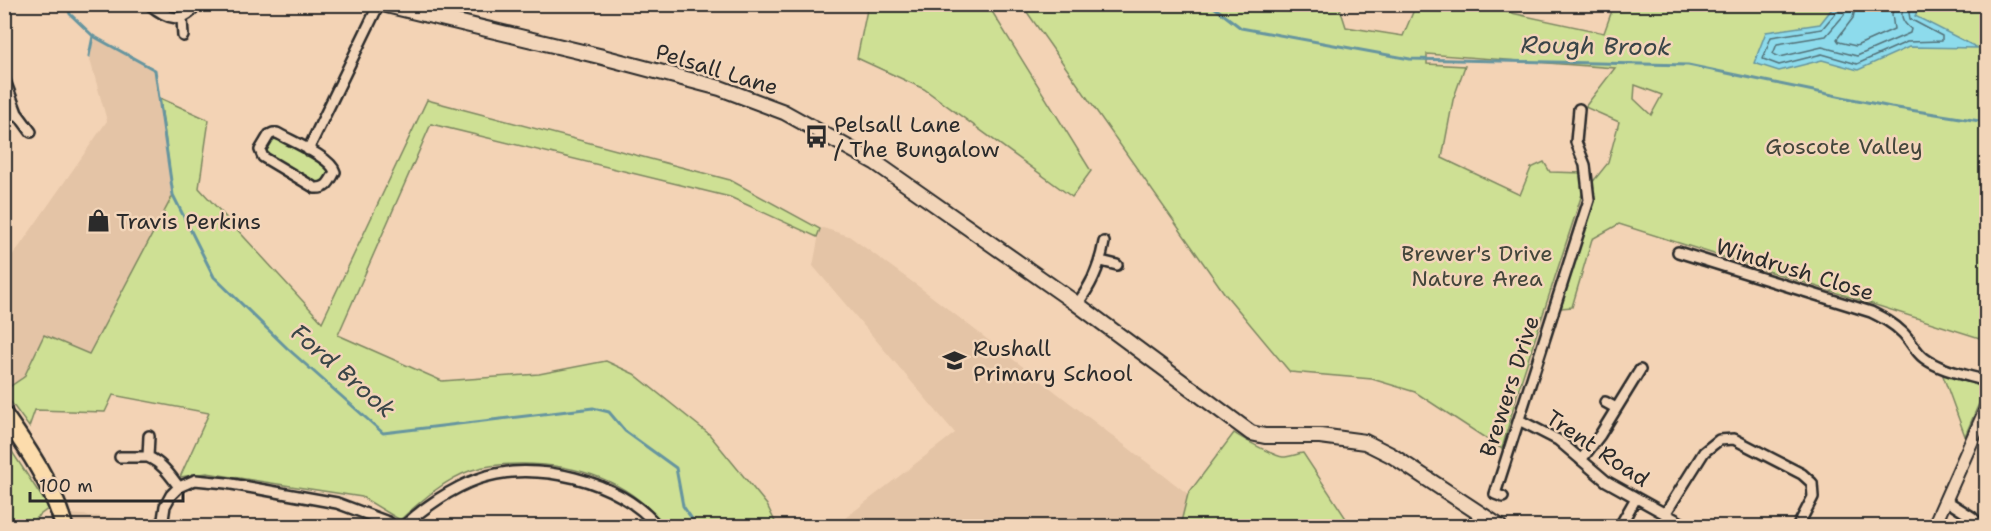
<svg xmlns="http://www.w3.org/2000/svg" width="1991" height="531" viewBox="0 0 1991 531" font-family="'Shantell Sans',sans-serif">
	<rect width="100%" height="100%" fill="#f3d3b5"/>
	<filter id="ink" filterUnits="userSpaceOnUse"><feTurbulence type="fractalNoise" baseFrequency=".0167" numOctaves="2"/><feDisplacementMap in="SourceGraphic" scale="12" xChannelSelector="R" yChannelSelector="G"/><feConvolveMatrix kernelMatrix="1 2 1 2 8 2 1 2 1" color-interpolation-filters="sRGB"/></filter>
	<g filter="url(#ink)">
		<path fill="#e4c4a6" d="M93 36 155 70 160 98 173 195 89 355 44 335 24 377 5 390V264L19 247 107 121 89 56Z
			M823 228 849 236 922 289 1188 494 1180 526H835L955 433 813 266 820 229Z
			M69 514 119 518 126 520 142 521 140 526H72Z"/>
		<path fill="#cee094" stroke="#7c8660" stroke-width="1.5" fill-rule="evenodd" d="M868 5H988L1091 171 1072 197 924 89 857 58Z
			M1022 5H1339L1346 27 1403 36 1416 5H1489L1507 12 1604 33 1614 5H1986V340L1619 224 1592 239 1572 307 1561 308 1591 200V184L1608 163 1619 122 1585 107 1615 68 1427 54V64L1465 66 1453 100 1442 158 1520 195 1531 168 1544 162 1550 172 1584 173 1583 191 1518 391 1502 449 1415 392 1372 379 1290 372 1225 294ZM1635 85 1662 95 1651 115 1634 99Z
			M160 98 209 120 199 188 322 322 427 100 730 180 820 229 817 237 730 197 431 124 338 335 442 381 539 374 606 361 634 374 709 434 767 505 777 526H664C631 481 577 464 522 464 506 464 488 465 472 470 445 479 421 501 400 520L362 497 207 473 180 477 209 413 113 395 105 412 35 410 29 427 5 394V390L24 377 44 335 89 354 173 195Z
			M272 138H276L327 165 329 174 324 182 317 183 265 154 263 150Z
			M1942 373 1986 387 1965 436Z
			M1234 433C1241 438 1276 457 1283 457 1289 457 1297 454 1303 453L1351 526H1180L1188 494Z
			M5 441 49 508 25 526H5Z"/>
		<path fill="#8ddbec" stroke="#66959f" stroke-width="1.5" d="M1835 5H1920L1915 16 1978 48 1909 47 1858 70 1822 60 1779 71 1754 63 1766 32 1820 24Z"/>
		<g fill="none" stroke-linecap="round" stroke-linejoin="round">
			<path stroke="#527178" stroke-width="1.5" d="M1839 4 1838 10 1822 29 1771 37 1763 59 1779 65 1822 54 1857 64 1907 42 1942 41V36L1910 19 1909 13 1913 4
				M1847 4 1844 15 1826 36 1777 44 1773 54 1780 57 1822 47 1857 56 1910 33 1911 29C1902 22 1899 15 1905 4
				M1856 4 1853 18 1837 39 1839 42 1856 46 1894 29 1892 14 1895 4"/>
			<path stroke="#66959f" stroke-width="3" d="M67 4 70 14 93 36 89 56
				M1210 4 1241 28 1410 59 1688 65 1891 107 1986 122
				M93 36 155 70 173 195 214 277 287 348 383 433 593 408 609 412 625 431 676 468 683 506 697 526"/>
			<defs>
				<path id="minor" d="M149 4C166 18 183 26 197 4
					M182 18 183 36
					M4 78 17 113 31 132
					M4 122 17 113
					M273 133H277C291 141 331 157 335 172 329 182 327 189 315 188L263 157 260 150 269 135Z
					M308 150 379 4
					M1678 252 1871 312C1883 318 1893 323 1903 333 1911 341 1915 351 1924 358 1941 371 1967 375 1986 381
					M1101 261 1117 265
					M1077 304C1092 285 1100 266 1104 242
					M1605 402 1616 408
					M1519 420 1558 440 1606 481 1687 526
					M120 457H148C162 463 170 475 179 487
					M148 457 149 436
					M1581 460 1600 435 1640 370
					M1503 497 1495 494 1589 200 1585 165 1576 142 1579 109
					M1947 501 1972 517 1981 526
					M1665 514 1704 452 1719 440 1734 439 1802 474 1812 483 1813 497 1798 526
					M162 526 165 506 171 495 179 487 195 480 226 483 337 503 388 522 393 526
					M404 526C423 508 452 488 478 479 533 459 620 480 657 526
					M1620 526 1636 498"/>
				<path id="tertiary" d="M1934 526 1986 409"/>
				<path id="secondary" d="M382 4 599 56 720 88 784 112 876 163 1077 304 1251 433 1265 436H1320L1365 442 1391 455 1499 526"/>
				<path id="trunk" d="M4 415C28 449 53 486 64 526"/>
			</defs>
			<use href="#minor" stroke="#2b2b2b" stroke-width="14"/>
			<use href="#tertiary" stroke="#2b2b2b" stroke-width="16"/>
			<use href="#secondary" stroke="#2b2b2b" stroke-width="18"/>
			<use href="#trunk" stroke="#2b2b2b" stroke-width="21"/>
			<use href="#minor" stroke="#f2d5b9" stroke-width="9"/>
			<use href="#tertiary" stroke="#f2d5b9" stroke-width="12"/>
			<use href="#secondary" stroke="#f2d5b9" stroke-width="14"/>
			<use href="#trunk" stroke="#fcdcac" stroke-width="16"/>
		</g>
	</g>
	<defs>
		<symbol id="bus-bare" viewBox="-9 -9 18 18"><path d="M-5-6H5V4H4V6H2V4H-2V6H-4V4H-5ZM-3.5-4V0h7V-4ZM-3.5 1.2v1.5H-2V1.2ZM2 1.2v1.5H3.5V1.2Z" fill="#2b2b2b" stroke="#f2d5b9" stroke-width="2.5" paint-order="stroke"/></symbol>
		<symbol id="shop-bare" viewBox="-9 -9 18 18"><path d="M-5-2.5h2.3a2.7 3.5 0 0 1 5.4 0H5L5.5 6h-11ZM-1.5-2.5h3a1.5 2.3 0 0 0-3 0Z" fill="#2b2b2b" stroke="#f2d5b9" stroke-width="2.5" paint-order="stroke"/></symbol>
		<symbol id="school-bare" viewBox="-9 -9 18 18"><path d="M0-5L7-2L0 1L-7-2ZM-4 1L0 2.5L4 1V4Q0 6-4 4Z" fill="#2b2b2b" stroke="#f2d5b9" stroke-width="2.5" paint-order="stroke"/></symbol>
	</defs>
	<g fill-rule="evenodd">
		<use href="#bus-bare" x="800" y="120" width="33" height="33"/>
		<use href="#shop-bare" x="82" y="204" width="33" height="33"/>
		<use href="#school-bare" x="938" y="344" width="33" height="33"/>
	</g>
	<g text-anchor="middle" stroke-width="5" stroke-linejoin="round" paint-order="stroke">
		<g font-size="22" fill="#2b2b2b" stroke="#f2d5b9">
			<text transform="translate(717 69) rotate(17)" y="8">Pelsall Lane</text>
			<text transform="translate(1795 269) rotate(17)" y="8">Windrush Close</text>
			<text transform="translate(1509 386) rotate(-72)" y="8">Brewers Drive</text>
			<text transform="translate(1598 448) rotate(34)" y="8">Trent Road</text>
		</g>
		<g font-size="22" fill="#2b2b2b" stroke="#f2d5b9" text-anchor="start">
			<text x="834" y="132">Pelsall Lane<tspan x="834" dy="25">/ The Bungalow</tspan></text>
			<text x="116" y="229">Travis Perkins</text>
			<text x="973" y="356">Rushall<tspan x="973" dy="25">Primary School</tspan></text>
		</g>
		<g font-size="22" fill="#43463b" stroke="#f2d5b9">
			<text x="1844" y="154">Goscote Valley</text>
			<text x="1477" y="261">Brewer's Drive<tspan x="1477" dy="25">Nature Area</tspan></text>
		</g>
		<g font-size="24" font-style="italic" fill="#3a4548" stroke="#f2d5b9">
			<text transform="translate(1596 46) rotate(1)" y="8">Rough Brook</text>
			<text transform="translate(343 371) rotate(41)" y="8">Ford Brook</text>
		</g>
	</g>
	<rect width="1991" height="531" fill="none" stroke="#f2d5b9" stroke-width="24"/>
	<rect x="12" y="12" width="1967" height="507" fill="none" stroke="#2b2b2b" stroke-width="2" filter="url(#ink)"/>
	<path d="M30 492v9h153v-9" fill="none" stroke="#2b2b2b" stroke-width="3"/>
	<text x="39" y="492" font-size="18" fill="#2b2b2b" stroke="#f2d5b9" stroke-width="4.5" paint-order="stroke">100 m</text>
</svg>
